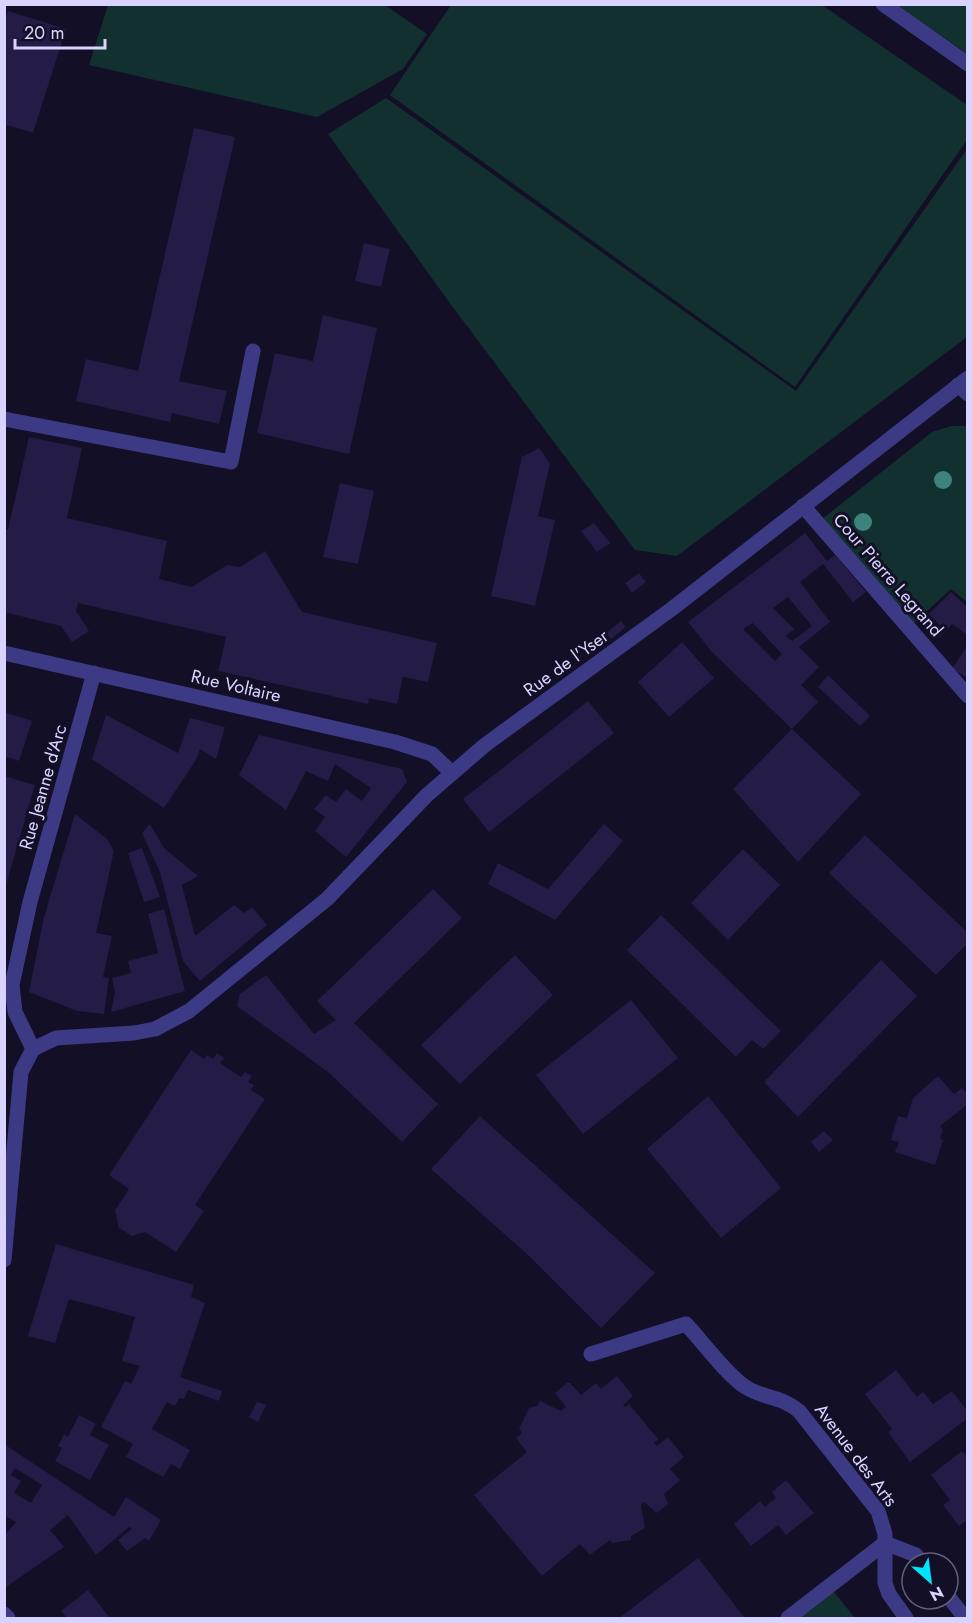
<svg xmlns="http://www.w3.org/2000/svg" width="972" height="1623" viewBox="0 0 972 1623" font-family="Jost,sans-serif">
	<rect width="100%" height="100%" fill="#130f26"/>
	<path fill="#12302f" d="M108 5H385L427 34 403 69 317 117 89 65Z
		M451 5H822L967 105V140L795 387 390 95Z
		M896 5H967V54L959 48Z
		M386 98 796 391 967 149V337L677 556 635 550 449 302 328 134Z
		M951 426H967V602L951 589 913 624 822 519 932 432Z
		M830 1587 855 1618H790Z"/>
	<path fill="#241b47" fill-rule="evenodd" d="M8 11 66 29 33 133 4 124V22Z
		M194 128 235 137 179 381 227 391 219 424 172 413 170 422 76 401 86 359 138 371Z
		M364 243 390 249 381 287 355 281Z
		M323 315 377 328 349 454 257 433 275 353 313 361Z
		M29 437 82 448 67 518 167 541 159 579 192 587 227 565 240 567 265 551 302 612 437 643 428 682 403 677 397 704 369 698 368 704 218 671 226 637 78 603 76 611 89 631 72 642 61 626 4 612V530H8Z
		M539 448 550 464 538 516 555 520 535 606 491 596 522 457Z
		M340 483 374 491 358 564 323 557Z
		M594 523 610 543 597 552 581 531Z
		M805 533 827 561 835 555 866 592 853 602 823 564 800 582 830 622 799 647 819 667 801 685 818 702 792 729 712 652 688 622ZM788 597 812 626 792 641 786 636 794 629 773 608ZM753 623 782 654 775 661 743 629Z
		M639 573 646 582 632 593 625 583Z
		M951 592 968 608V635L952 624 940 637 936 634 942 628 929 614Z
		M621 621 626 627 611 639 606 633Z
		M682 642 714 678 669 717 638 682Z
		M968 645V678L952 669Z
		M828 675 870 716 860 726 818 687Z
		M588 701 614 733 489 832 463 799Z
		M4 712 32 721 19 761 4 756Z
		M106 715 178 753 190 718 225 727 216 759 200 749 196 760 164 808 92 759Z
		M792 729 861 794 798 862 733 789Z
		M259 735 402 769 407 782 346 857 315 831 325 817 314 809 326 795 336 802 346 789 362 801 371 788 335 764 328 781 306 771 286 810 239 775Z
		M4 776 35 785 5 888H4Z
		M75 814 107 839 114 851 96 933 112 936 103 977 109 978 104 1014 77 1011 29 992 44 917Z
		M150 824 164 848 198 876 182 885 195 936 234 905 244 913 252 907 267 925 200 981 183 961 160 872 142 833Z
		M604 824 623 841 555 920 488 884 498 863 548 889Z
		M865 835 968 933V943L936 975 829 873Z
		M142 848 160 897 144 902 128 853Z
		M743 849 780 885 728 940 691 903Z
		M433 889 462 918 354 1023 438 1104 402 1142 328 1072 237 1006 240 994 266 975 314 1034 336 1020 317 1001Z
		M164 909 185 991 111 1012 115 992 112 978 131 973 128 961 158 953 148 914Z
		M661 915 781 1031 763 1049 752 1040 736 1057 627 950Z
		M515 955 553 995 460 1084 421 1045Z
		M881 960 917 996 798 1117 764 1082Z
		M631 1000 678 1058 583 1134 536 1075Z
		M191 1050 204 1059 207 1055 213 1059 217 1053 224 1058 220 1063 241 1077 245 1072 252 1076 248 1082 254 1085 251 1090 265 1099 195 1205 204 1211 176 1252 145 1232 132 1236 119 1228 115 1210 129 1189 109 1175Z
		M938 1076 954 1094 962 1088 968 1095V1104L940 1126 943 1130 940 1139 943 1140 935 1165 895 1152 899 1142 891 1140 898 1116 907 1118 913 1098Z
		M708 1096 781 1188 721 1238 647 1149Z
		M480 1116 655 1273 601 1328 527 1254 431 1169Z
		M824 1131 833 1140 819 1152 811 1142Z
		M56 1244 194 1285 191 1297 205 1303 180 1377 222 1391 219 1401 188 1390 184 1399 179 1398 175 1406 167 1402 152 1429 190 1450 180 1469 171 1464 163 1477 126 1457 133 1444 101 1427 125 1381 131 1384 140 1366 122 1361 135 1317 69 1299 55 1343 28 1336Z
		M896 1370 917 1397 923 1392 933 1404 952 1391 968 1412V1418L910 1462 888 1432 892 1429 865 1394Z
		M617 1376 633 1396 623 1405 625 1407 629 1404 658 1439 654 1443 657 1446 668 1437 684 1457 670 1469 680 1480 664 1494 668 1504 657 1513 644 1502 641 1505 645 1528 631 1536V1540L612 1543 610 1540 590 1555 580 1544 542 1576 474 1495 527 1452 516 1438 522 1433 519 1429 529 1408 538 1405 540 1401 561 1411 566 1407 555 1393 567 1383H570L581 1395 596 1383 601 1389Z
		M257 1402 266 1405 258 1422 249 1417Z
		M79 1415 96 1424 90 1435 109 1445 90 1480 55 1461 62 1448 58 1446 64 1434 68 1437Z
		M4 1444 114 1517 126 1497 161 1520 149 1541 145 1538 127 1551 118 1540 132 1529 129 1527 96 1555 68 1515 50 1530 64 1547 6 1587 4 1536 16 1522 4 1515ZM15 1468 42 1485 31 1503 14 1493 21 1481 11 1475Z
		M962 1451 968 1458V1519L959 1526 943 1505 950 1500 931 1475Z
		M786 1480 814 1513 786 1535 778 1525 751 1546 734 1524 760 1501 765 1507 776 1498 772 1492Z
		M698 1558 745 1618H619Z
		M88 1590 110 1618H67L61 1611Z"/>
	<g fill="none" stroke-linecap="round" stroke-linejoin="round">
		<path stroke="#3d3a85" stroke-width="15" d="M4 419 231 462 253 351
			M803 506 968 696
			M948 1596 965 1618
			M788 1618 885 1543 916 1555 922 1563"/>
		<path stroke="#3d3a85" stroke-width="15" d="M883 4 968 64
			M958 385 968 394
			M4 653 395 742 432 754 451 772
			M33 1049 15 1012 12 985 30 902 94 673
			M591 1354 686 1324C702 1341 726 1374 744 1386 763 1399 779 1395 799 1411L878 1511 885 1534V1583L889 1594 906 1618
			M4 1614 8 1618"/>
		<path stroke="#3d3a85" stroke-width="15" d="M4 1260 21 1072 33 1049 56 1038 134 1033 155 1029 189 1011 327 899 427 795 485 745 673 608 968 378"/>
	</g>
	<g fill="#3d827b">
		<circle cx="943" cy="480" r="9"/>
		<circle cx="863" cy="522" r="9"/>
	</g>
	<g text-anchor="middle" stroke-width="6" stroke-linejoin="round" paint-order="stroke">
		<g font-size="18" fill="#d9d4ff" stroke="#130f26">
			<text transform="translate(888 575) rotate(49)" y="6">Cour Pierre Legrand</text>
			<text transform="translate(566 663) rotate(-36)" y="6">Rue de l'Yser</text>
			<text transform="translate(236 686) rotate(13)" y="6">Rue Voltaire</text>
			<text transform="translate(43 787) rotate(-74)" y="6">Rue Jeanne d'Arc</text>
			<text transform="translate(856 1455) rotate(53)" y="6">Avenue des Arts</text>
		</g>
	</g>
	<rect width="972" height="1623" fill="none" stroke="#d9d4ff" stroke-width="12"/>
	<g transform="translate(930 1581) rotate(152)"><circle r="28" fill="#130f26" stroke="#625e7d" stroke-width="1.5"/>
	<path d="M0-4.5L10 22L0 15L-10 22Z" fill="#00e5ff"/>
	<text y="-9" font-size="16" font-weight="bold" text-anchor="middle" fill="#d9d4ff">N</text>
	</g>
	<path d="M15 39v9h90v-9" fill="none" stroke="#d9d4ff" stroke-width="3"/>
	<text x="24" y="39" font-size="18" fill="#d9d4ff" stroke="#130f26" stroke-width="4.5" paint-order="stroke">20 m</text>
</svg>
